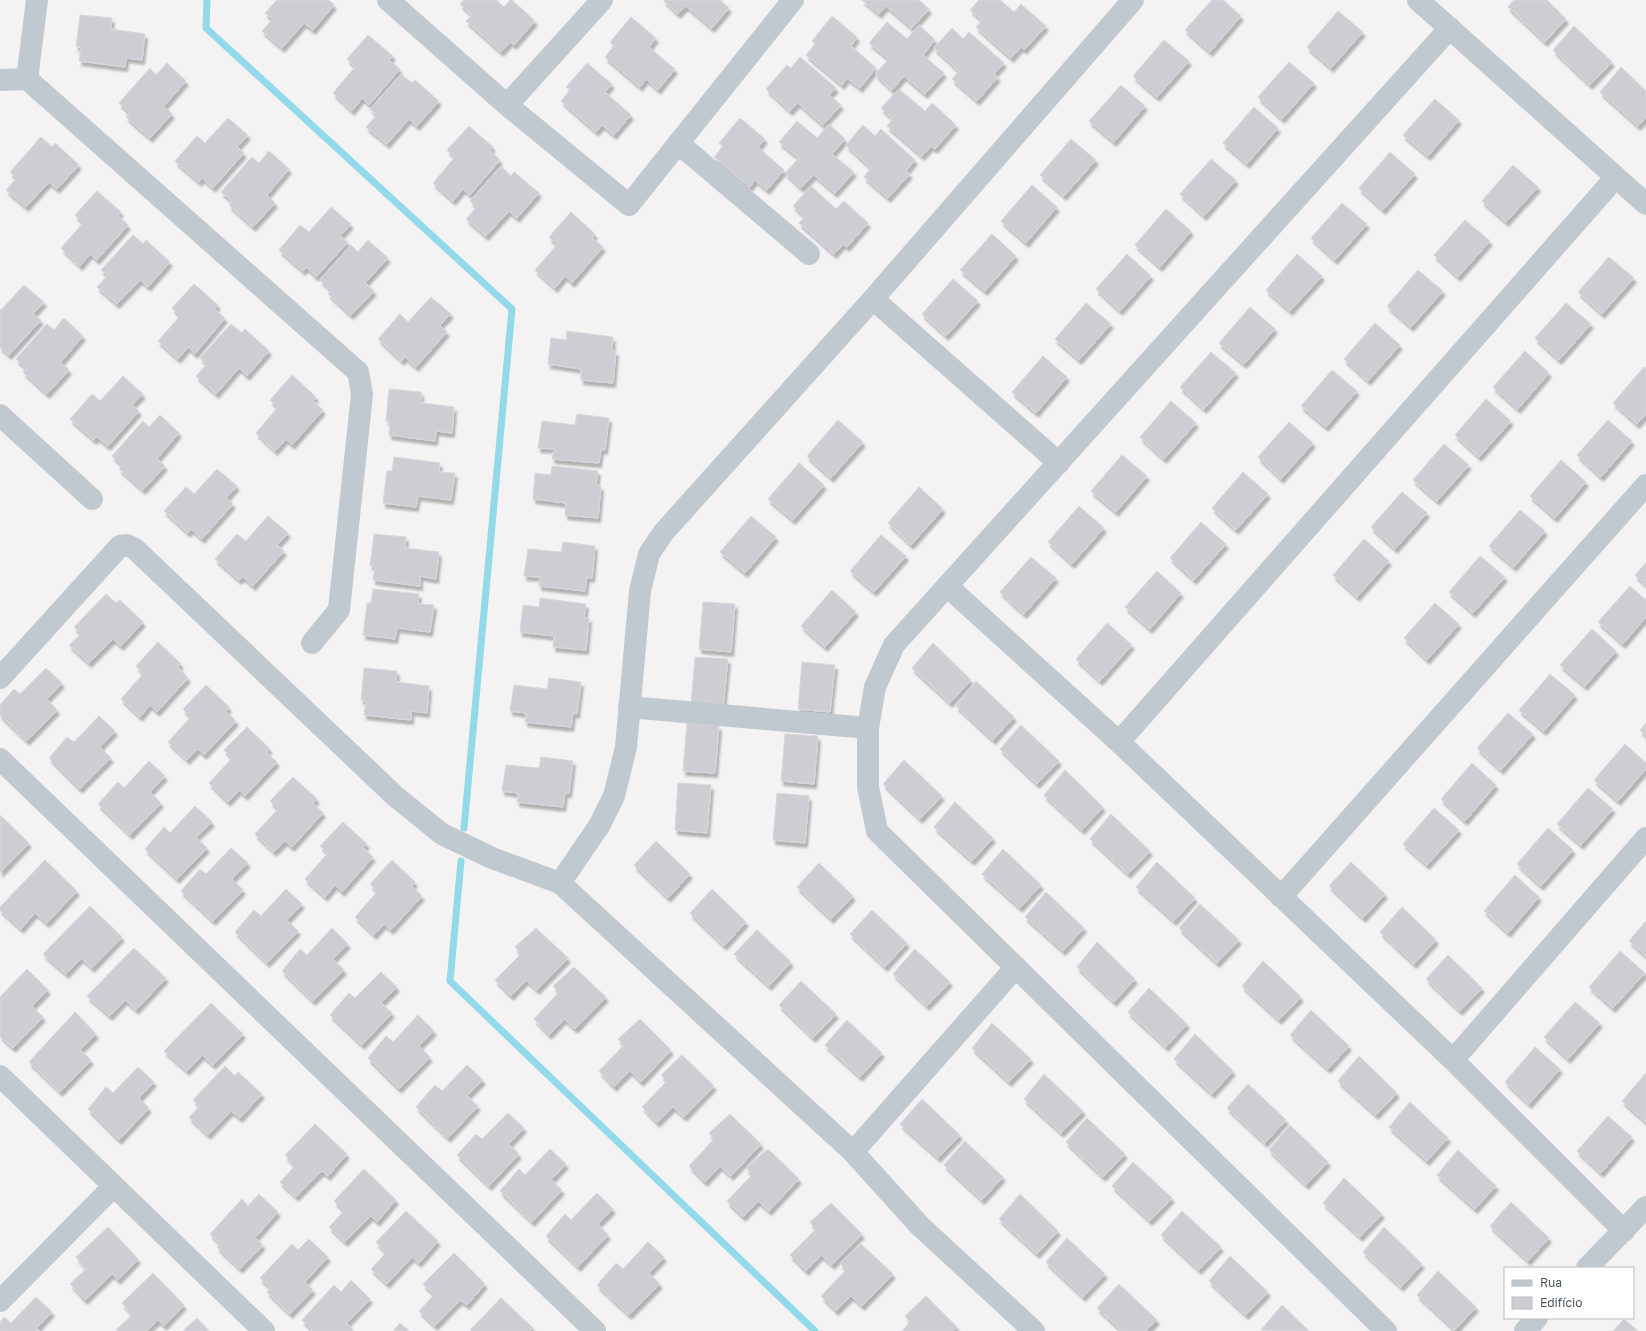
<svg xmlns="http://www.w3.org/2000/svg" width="1646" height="1331" viewBox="0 0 1646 1331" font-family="'Golos Text',sans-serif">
	<defs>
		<filter id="shadow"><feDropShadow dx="2.5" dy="4.5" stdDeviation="1" flood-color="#0004"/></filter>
	</defs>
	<rect width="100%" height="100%" fill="#f4f2f2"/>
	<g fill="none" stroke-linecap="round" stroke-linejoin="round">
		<path stroke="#92d9ea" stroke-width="7" d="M207 0 206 28 512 309 464 828
			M461 861 450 981 815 1331"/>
	</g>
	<path fill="#ccced4" stroke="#d6d8dd" filter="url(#shadow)" d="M277 0H329L334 5 313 30 304 23 282 48 262 31 273 19 265 13Z
		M464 0H496L504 7 510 0H512L535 21 514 45 510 42 501 52 466 21 472 15 460 4Z
		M663 0H720L729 8 712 28 686 6 678 14Z
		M862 0H919L929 9 912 28 886 6 879 14Z
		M979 0H1000L1014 12 1021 4 1046 26 1024 50 1021 47 1011 58 976 27 982 20 970 10Z
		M1212 0H1223L1241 16 1210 52 1185 30Z
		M1514 0H1547L1566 19 1545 42 1508 7Z
		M1338 11 1363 32 1331 68 1307 47Z
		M80 15 112 18 111 29 145 34 142 60 126 58 125 67 79 61 81 47H76Z
		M832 16 857 37 851 46 876 68 860 88 847 78 842 85 806 55 815 44 812 41Z
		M631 17 656 38 649 47 675 69 658 90 646 79 640 87 605 57 614 46 610 42Z
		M887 22 907 39 919 25 935 40 923 55 944 73 925 94 904 76 892 90 875 74 889 59 869 43Z
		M1574 26 1612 62 1590 85 1553 50Z
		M952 28 963 39 969 32 1004 63 994 74 998 77 977 101 952 79 959 71 934 48Z
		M368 35 393 56 389 60 400 69 369 105 362 98 352 111 333 93 355 67 347 59Z
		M1164 40 1189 61 1157 97 1133 76Z
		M800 57 836 88 829 95 841 105 823 125 798 103 790 111 766 89 787 65 791 68Z
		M1289 62 1314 83 1282 119 1258 97Z
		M167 63 186 81 164 106 172 114 150 138 126 117 129 113 119 103 150 68 156 75Z
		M587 63 612 84 605 92 631 115 614 135 602 125 596 132 561 101 570 90 566 87Z
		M1621 67 1646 91V118L1638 126 1600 92Z
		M401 74 412 83 415 80 439 101 417 126 409 119 387 144 366 127 377 115 370 109Z
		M1121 85 1145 106 1114 142 1089 121Z
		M899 89 925 111 932 103 956 125 935 149 931 146 922 156 887 126 893 119 881 108Z
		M1435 99 1459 120 1428 156 1403 135Z
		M1254 107 1278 128 1247 164 1223 143Z
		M228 118 248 135 237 147 244 153 213 188 202 178 199 182 175 161 197 136 205 143Z
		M740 118 765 139 758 147 784 170 767 190 755 180 750 187 714 157 723 146 719 143Z
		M797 121 817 138 829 124 845 139 832 154 854 172 835 193 814 175 801 188 785 173 799 158 779 142Z
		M863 125 875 136 881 129 915 160 906 171 910 174 888 198 864 177 871 168 846 145Z
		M469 126 493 147 490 150 500 160 470 195 463 189 453 201 433 183 455 157 447 150Z
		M41 137 52 147 55 143 79 165 57 189 49 182 26 207 6 190 17 178 10 172Z
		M1071 139 1096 160 1064 196 1040 175Z
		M269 151 289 169 267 195 275 203 253 227 229 205 232 201 221 192 252 157 259 163Z
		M1390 152 1415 174 1383 210 1359 188Z
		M1211 159 1236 180 1204 216 1180 194Z
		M1513 165 1538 187 1506 222 1482 201Z
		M501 166 511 176 514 172 539 193 517 218 509 211 486 236 466 219 477 207 470 201Z
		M1032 185 1057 207 1026 243 1001 221Z
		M811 186 836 209 844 201 868 223 847 247 843 244 834 254 799 223 805 217 793 206Z
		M97 191 121 212 118 215 128 225 97 260 90 254 80 266 61 248 83 223 75 215Z
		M1342 203 1367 224 1335 260 1311 238Z
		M331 207 351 224 340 236 348 242 316 277 306 267 303 271 279 250 300 225 309 232Z
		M1166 209 1191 231 1160 267 1135 245Z
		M571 212 595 234 592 238 603 247 572 283 565 276 555 288 535 270 557 245 549 237Z
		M1465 220 1490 241 1458 277 1434 255Z
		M992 234 1016 256 985 291 960 270Z
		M133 235 143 244 146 240 170 262 148 287 140 280 117 304 97 287 108 275 101 270Z
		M368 240 388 258 365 283 374 291 351 315 328 294 331 290 320 280 351 245 358 252Z
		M1127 254 1151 276 1120 311 1096 289Z
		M1297 254 1322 276 1290 311 1266 290Z
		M1609 257 1634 278 1602 314 1578 292Z
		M1418 270 1443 291 1411 327 1387 306Z
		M953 279 978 301 946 336 922 314Z
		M194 284 218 305 214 309 225 318 195 354 188 347 178 359 158 341 180 316 172 308Z
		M24 285 44 302 33 314 41 320 9 355 0 347V309L1 310Z
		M431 297 451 314 440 325 447 332 416 367 405 357 402 361 378 339 400 314 408 322Z
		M1086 303 1111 324 1079 360 1055 339Z
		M1566 303 1591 324 1559 360 1535 338Z
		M1250 307 1275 329 1244 364 1219 343Z
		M64 318 83 336 61 362 69 370 47 394 23 372 27 369 16 359 47 324 54 330Z
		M1375 323 1400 345 1368 381 1344 359Z
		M231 324 242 333 245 329 269 351 247 376 239 368 216 394 196 376 207 364 200 358Z
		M567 331 613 337 612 351H616L613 383 581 380V369L548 364 551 338 566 340Z
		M1525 351 1549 373 1518 409 1493 387Z
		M1211 352 1236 373 1204 409 1180 387Z
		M1043 356 1067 377 1036 413 1012 392Z
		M1644 367 1646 369V414L1637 424 1613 403Z
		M1332 370 1357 391 1326 427 1301 406Z
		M292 375 316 397 313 401 323 410 292 445 286 439 275 451 256 433 278 407 270 400Z
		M123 376 143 394 132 405 139 411 108 446 97 437 94 440 70 419 92 394 100 401Z
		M389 389 421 392V403L454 407 452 433 436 431 435 441 389 435 390 421H386Z
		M1486 399 1511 421 1479 457 1455 435Z
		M1171 401 1196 423 1164 459 1140 437Z
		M577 414 609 418 605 450 601 449 599 463 552 459 554 449 538 448 542 421 575 425Z
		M160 415 179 433 157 459 165 466 143 490 119 469 122 465 112 456 143 421 149 427Z
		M838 420 863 442 831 478 807 456Z
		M1608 420 1632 441 1601 477 1577 455Z
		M1289 422 1313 443 1281 479 1258 457Z
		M1444 444 1469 465 1437 501 1413 480Z
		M1122 455 1147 476 1116 512 1091 491Z
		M394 457 440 463 439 472 455 473 451 500 418 496 416 507 383 503 387 471H392Z
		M1561 460 1586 482 1555 518 1530 496Z
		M799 463 824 485 793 520 768 499Z
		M552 466 598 471 596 485 601 486 598 518 565 515 566 503 533 499 535 473 551 475Z
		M217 469 237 486 226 498 233 504 202 539 191 529 188 533 164 511 186 487 194 494Z
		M1243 472 1268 494 1236 530 1212 508Z
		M919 487 943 509 911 545 888 523Z
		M1402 492 1427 513 1395 549 1371 527Z
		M1079 506 1104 528 1072 564 1048 542Z
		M1520 510 1545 531 1514 567 1489 546Z
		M268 516 288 533 277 545 284 551 253 586 243 577 239 580 215 559 237 534 246 541Z
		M751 516 776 537 745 573 720 552Z
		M1201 522 1226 544 1194 580 1170 558Z
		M374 534 406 537 405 548 439 552 436 579 420 576V586L373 580 375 566H370Z
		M881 535 906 556 874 592 850 571Z
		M1364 539 1389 561 1357 597 1333 575Z
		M563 542 595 546 592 578 587 577 585 591 539 586 540 577 524 576 528 549 561 552Z
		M1480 556 1505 577 1473 613 1449 592Z
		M1031 557 1056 578 1024 614 1000 592Z
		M1646 563V585L1635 575Z
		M1157 571 1181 593 1150 629 1125 607Z
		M1630 586 1646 600V617L1623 644 1598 622Z
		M373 589 419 594 418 604 434 605 430 632 397 628 395 639 363 635 367 603H371Z
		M832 590 856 612 825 647 801 626Z
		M106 594 116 603 120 600 143 622 121 646 113 639 89 663 69 645 81 634 74 627Z
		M540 598 586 604 584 618H589L586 650 553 647 554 636 520 632 523 605 539 607Z
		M703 602 735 604 731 652 699 649Z
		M1435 603 1459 624 1427 660 1404 638Z
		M1107 623 1132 645 1100 681 1076 659Z
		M1592 629 1616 651 1585 686 1560 665Z
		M158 642 181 664 178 667 188 678 157 712 150 705 140 717 121 699 143 674 136 666Z
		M933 643 971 680 950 703 912 668Z
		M695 657 728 659 723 707 691 704Z
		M802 662 835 665 830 712 798 709Z
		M46 668 62 683 47 699 57 710 27 741 0 715V705L14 689 20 694Z
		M364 668 397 671 396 682 429 686 427 713 411 711V720L364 715 366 700H361Z
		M1550 674 1575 695 1544 731 1519 710Z
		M549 678 581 682 577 714 573 713 571 727 525 722 526 713 510 711 514 685 547 689Z
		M976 681 1014 717 993 740 956 706Z
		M206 685 229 707 226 711 236 721 204 755 198 749 187 760 168 742 191 717 183 709Z
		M1508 713 1533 734 1501 770 1477 748Z
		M99 716 115 731 100 747 111 758 80 789 49 758 67 737 74 742Z
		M687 723 719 726 715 773 683 771Z
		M1646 723V736L1640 730Z
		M1021 725 1059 761 1037 784 1000 749Z
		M247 727 270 749 266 752 277 762 245 796 239 790 228 802 209 783 232 758 224 750Z
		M785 734 818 736 814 784 781 781Z
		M1625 744 1646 763V769L1618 801 1594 780Z
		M541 757 573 761 569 793H565L563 807 517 802 518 793 502 791 506 765 539 768Z
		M904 760 942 796 920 819 883 784Z
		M149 761 165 776 150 792 161 803 130 835 98 804 118 782 124 788Z
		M1472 763 1496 785 1465 821 1441 799Z
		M1065 770 1103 807 1082 830 1044 795Z
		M293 777 317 799 313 803 323 813 292 847 285 841 274 852 255 834 278 809 270 801Z
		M678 783 711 785 707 833 675 830Z
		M1588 788 1613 809 1581 845 1557 824Z
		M777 793 809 796 805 843 773 840Z
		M955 802 993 838 972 861 934 827Z
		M195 806 212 822 196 837 207 848 177 879 145 849 164 827 170 833Z
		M1434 808 1459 830 1427 865 1403 844Z
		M1111 814 1150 851 1128 874 1090 839Z
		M0 815 29 843 0 873Z
		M343 822 367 844 363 848 373 857 342 892 335 885 325 897 305 879 328 853 320 846Z
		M1548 828 1573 850 1541 886 1517 864Z
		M656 841 690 874 668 898 634 865Z
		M231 848 248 863 232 879 243 890 213 921 181 891 200 869 206 874Z
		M1003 849 1041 885 1020 908 982 874Z
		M45 860 77 891 47 923 35 913 21 929 0 910V907Z
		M392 860 415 882 412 886 422 896 391 930 384 924 374 935 355 917 377 892 370 884Z
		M1157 862 1195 898 1174 921 1136 887Z
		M1351 862 1385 894 1363 918 1329 886Z
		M819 863 853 896 831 919 797 887Z
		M1515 875 1539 897 1508 933 1484 911Z
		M286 889 302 904 287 920 298 931 267 963 235 932 254 910 261 916Z
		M712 889 746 922 724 946 690 913Z
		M1046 892 1084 928 1063 951 1025 917Z
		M1200 904 1239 940 1217 963 1179 928Z
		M90 906 122 937 92 968 81 958 66 974 43 954Z
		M1402 907 1436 940 1414 964 1380 932Z
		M872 910 907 943 885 967 850 934Z
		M1646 921V956L1629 941Z
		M332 928 348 944 333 959 344 970 313 1001 282 971 300 949 307 955Z
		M536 928 568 958 537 990 526 980 511 996 495 980 521 954 515 947Z
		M757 930 791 962 769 986 734 954Z
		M1097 942 1135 979 1114 1002 1077 967Z
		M134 948 166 978 136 1010 125 1000 110 1016 87 996Z
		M915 949 950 982 927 1006 893 974Z
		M1620 951 1645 973 1613 1008 1589 987Z
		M1448 955 1482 988 1460 1011 1426 979Z
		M1263 961 1301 997 1279 1020 1242 986Z
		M574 967 606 997 575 1029 564 1019 549 1035 534 1019 559 992 553 986Z
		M27 969 48 990 32 1006 43 1017 13 1048 0 1036V997Z
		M381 972 397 987 381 1003 392 1013 362 1045 330 1015 349 993 355 998Z
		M801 981 836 1014 813 1038 779 1005Z
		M1149 988 1187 1024 1166 1047 1128 1012Z
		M1575 1002 1600 1023 1568 1059 1544 1037Z
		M211 1003 243 1034 213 1065 202 1055 187 1071 164 1051Z
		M1311 1010 1349 1046 1328 1069 1290 1035Z
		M75 1012 96 1034 80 1050 91 1060 60 1092 29 1062Z
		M418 1015 434 1031 419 1046 430 1057 399 1089 368 1058 386 1036 393 1042Z
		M640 1019 671 1050 641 1082 630 1071 614 1087 599 1071 624 1045 618 1039Z
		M847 1020 882 1053 860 1077 825 1045Z
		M992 1023 1031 1059 1009 1082 972 1048Z
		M1195 1034 1233 1071 1212 1094 1174 1059Z
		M1535 1047 1560 1069 1529 1104 1505 1082Z
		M682 1055 714 1086 684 1117 673 1107 657 1123 642 1107 667 1081 661 1075Z
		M1359 1056 1397 1093 1376 1115 1338 1081Z
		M467 1065 483 1080 467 1096 478 1106 448 1138 416 1107 435 1085 442 1091Z
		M225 1066 235 1076 238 1072 262 1094 240 1118 231 1111 208 1135 189 1117 200 1106 193 1100Z
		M138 1067 154 1082 139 1098 149 1108 119 1140 88 1109 106 1087 113 1093Z
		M1646 1073V1122L1622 1101Z
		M1044 1074 1083 1111 1061 1133 1024 1099Z
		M1248 1084 1286 1120 1265 1143 1227 1108Z
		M922 1099 960 1135 938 1158 900 1124Z
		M1410 1102 1448 1138 1427 1161 1389 1127Z
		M508 1113 524 1128 509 1144 519 1154 489 1186 457 1155 476 1134 482 1139Z
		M730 1114 761 1144 731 1176 720 1166 705 1182 689 1166 714 1139 709 1133Z
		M1608 1116 1632 1137 1601 1173 1577 1151Z
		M1087 1118 1125 1154 1103 1177 1066 1142Z
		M315 1124 347 1154 328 1176 322 1171 296 1197 280 1182 295 1166 285 1155Z
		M1290 1125 1328 1162 1306 1185 1269 1150Z
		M965 1141 1003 1177 982 1200 944 1165Z
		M550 1149 566 1164 551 1180 562 1190 532 1222 500 1191 519 1169 525 1175Z
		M768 1149 799 1179 769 1211 758 1201 743 1217 727 1201 753 1174 746 1168Z
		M1458 1150 1496 1186 1475 1209 1437 1175Z
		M1133 1162 1172 1198 1150 1221 1112 1186Z
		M364 1169 396 1200 377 1222 371 1216 345 1242 329 1227 344 1211 334 1201Z
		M1344 1178 1382 1214 1360 1237 1323 1203Z
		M597 1193 613 1209 598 1224 608 1235 578 1267 546 1236 565 1214 571 1220Z
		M259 1194 278 1212 255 1238 263 1245 240 1269 217 1247 220 1243 210 1234 242 1199 248 1206Z
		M1020 1194 1058 1231 1037 1254 999 1219Z
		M1511 1202 1549 1238 1528 1261 1490 1226Z
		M831 1203 862 1234 832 1265 821 1255 806 1271 790 1255 816 1229 810 1222Z
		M406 1211 438 1241 419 1263 412 1257 387 1284 371 1269 386 1253 376 1242Z
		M1182 1211 1221 1247 1199 1270 1161 1235Z
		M108 1227 138 1259 118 1280 112 1274 85 1300 70 1284 86 1269 76 1257Z
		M1384 1227 1422 1264 1401 1287 1363 1252Z
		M1067 1238 1105 1274 1083 1297 1046 1262Z
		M309 1239 328 1257 305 1282 313 1290 290 1314 267 1292 271 1288 260 1278 292 1244 298 1250Z
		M648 1242 664 1257 649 1273 660 1284 629 1315 597 1285 616 1263 623 1269Z
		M861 1244 893 1274 862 1306 851 1296 836 1311 821 1296 846 1270 840 1263Z
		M454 1253 485 1284 467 1305 460 1300 435 1326 419 1311 434 1295 423 1284Z
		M1230 1256 1268 1292 1246 1315 1209 1281Z
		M1438 1271 1476 1307 1455 1330 1417 1295Z
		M153 1273 184 1305 164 1326 158 1320 146 1331H117L116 1330 132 1315 122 1303Z
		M351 1280 370 1299 347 1323 354 1331H311L312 1330 302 1320 334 1285 341 1292Z
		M1119 1284 1157 1320 1146 1331H1122L1097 1308Z
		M926 1296 957 1327 953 1331H902L910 1322 905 1316Z
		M36 1297 52 1312 37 1328 40 1331H0V1322L4 1317 11 1323Z
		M501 1298 533 1328 530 1331H472L470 1330Z
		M1282 1305 1309 1331 1261 1330Z
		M197 1318 209 1331H183Z
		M1624 1319 1638 1331H1613Z
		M400 1323 409 1331H393Z"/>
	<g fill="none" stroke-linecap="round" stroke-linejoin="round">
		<path stroke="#c0c9d0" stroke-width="22" d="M388 0 507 105 629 205 793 0
			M1418 0 1646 204
			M27 79 37 0
			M0 80 27 79 358 372 362 394 339 610 312 643
			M507 105 602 0
			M678 143 809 254
			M873 299 1059 463
			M0 415 92 499
			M947 586 1119 742 1453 1060 1624 1231
			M0 678 120 546 127 545 135 549 395 796 442 834 492 858 560 883 853 1152 920 1226 1034 1331
			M629 707 868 728
			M1119 742 1616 177
			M0 759 595 1331
			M560 883 599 826 614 796 626 747 640 591 649 554 663 533 873 299 1133 0
			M1281 897 1646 485
			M1453 1060 1646 838
			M0 1076 264 1331
			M853 1152 1016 967
			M1587 1268 1646 1207
			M0 1301 114 1186
			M1386 1331 877 831 868 787V728L875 687 894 645 1450 28
			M1525 1331 1537 1318"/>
	</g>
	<rect x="1504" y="1267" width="130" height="52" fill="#ffffff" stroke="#b7bbbf"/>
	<rect x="1512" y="1280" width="20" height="6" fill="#c0c9d0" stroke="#b7bbbf"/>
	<text x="1540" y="1287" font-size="12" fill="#4a555f">Rua</text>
	<rect x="1512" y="1297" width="20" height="12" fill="#ccced4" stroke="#b7bbbf"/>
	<text x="1540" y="1307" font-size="12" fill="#4a555f">Edifício</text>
</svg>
